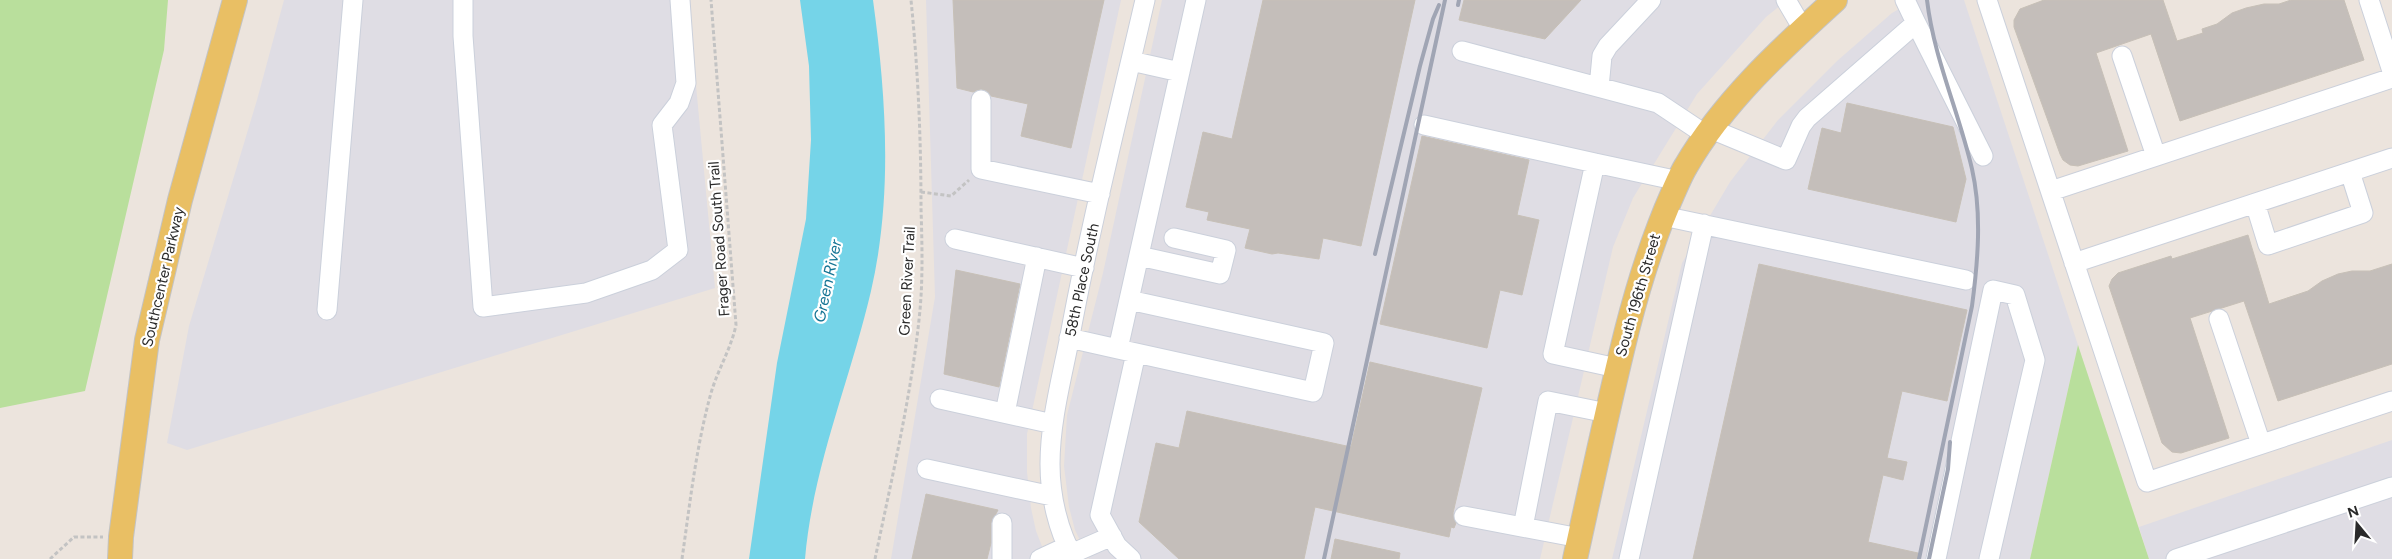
<svg xmlns="http://www.w3.org/2000/svg" width="2392" height="559" viewBox="0 0 2392 559" font-family="Figtree,sans-serif">
	<rect width="100%" height="100%" fill="#ece4dd"/>
	<path fill="#dfdde4" d="M284 0H688L715 288 187 450 167 443 189 326 257 100Z
		M926 0H1121L1027 434V472L1031 508 1036 531 1047 559H891L935 297Z
		M1162 0H1787L1766 17 1697 94 1633 198 1613 247 1540 559H1089L1075 530 1069 507 1064 466 1067 415 1103 273Z
		M1915 0H1964L2078 345 2030 559H1612L1682 263 1730 182 1778 120 1837 61 1892 13Z
		M2392 440V559H2149L2139 527Z"/>
	<path fill="#b9df9c" d="M0 0H168L164 50 85 391 0 408Z
		M2078 345 2149 559H2030Z"/>
	<path fill="#75d4e8" d="M800 0H873C886 95 893 196 871 291 850 381 813 466 805 559H749L777 363 806 219 811 140 809 66Z"/>
	<path fill="#c4beba" stroke="#c7c0b7" d="M953 0H1104L1071 148 1021 136 1028 104 991 96 987 91 981 89 973 92 957 88Z
		M1263 0H1415L1361 246 1323 238 1319 259 1278 253 1272 254 1245 248 1250 229 1207 220 1209 212 1186 207 1203 132 1232 139Z
		M1464 0H1581L1545 39 1459 20Z
		M2044 0H2163L2177 41 2203 33 2202 29 2217 24 2232 13 2246 8 2264 4H2279L2291 0H2344L2364 60 2180 121 2151 34 2096 53 2128 151 2078 166 2070 165 2063 160 2060 154 2014 27V20L2020 9Z
		M1847 103 1953 127 1966 179 1956 222 1808 189 1822 128 1841 133Z
		M1422 136 1529 160 1517 215 1539 220 1522 295 1500 290 1487 348 1380 324Z
		M2248 235 2269 304 2308 291 2322 281 2338 274 2352 271H2370L2392 264V364L2278 401 2244 301 2190 318 2229 438 2181 453 2172 452 2162 443 2109 286 2112 279 2118 273 2171 256 2172 259Z
		M1759 264 1967 310 1947 401 1902 391 1887 458 1907 462 1903 480 1883 475 1868 542 1918 553V559H1693Z
		M956 270 1020 284 999 387 944 374Z
		M1370 362 1482 388 1453 513 1456 523 1454 528 1451 527 1449 537 1315 507 1304 559H1179L1139 522 1156 443 1179 448 1187 411 1351 447Z
		M926 494 998 510 991 523V543L987 559H912Z
		M1335 539 1400 553 1399 559H1331Z"/>
	<g fill="none" stroke-linecap="round" stroke-linejoin="round">
		<defs>
			<path id="minor" d="M463 0V36L483 307 586 293 652 270 678 250 662 125 679 103 686 83 680 0
				M1786 0 1803 29
				M1987 0 2147 482 2392 401
				M2369 0 2392 71
				M1916 23 1983 156
				M1462 51 1658 103 1706 135
				M2122 56 2156 156
				M1131 61 1180 72
				M1599 87 1602 56 1608 46 1651 0
				M981 100V169L1100 194
				M1424 125 1595 163
				M1711 129 1786 160 1801 126 1807 118 1916 23 1905 0
				M2051 191 2392 78
				M2255 203 2268 245 2363 213 2350 172
				M1663 216 1966 280
				M955 239 1084 268
				M1139 256 1220 274 1226 250 1174 238
				M2074 263 2392 158
				M327 310 353 0
				M2219 319 2261 444
				M1069 338 1118 349 1196 0
				M1118 349 1313 392 1324 343 1129 300
				M1617 368 1553 354 1595 163 1679 181
				M940 399 1053 424
				M1005 413 1037 257
				M927 469 1052 496
				M1464 516 1580 538
				M1523 527 1548 401 1607 413
				M1071 554 1112 536
				M1002 559V523
				M1040 559 1068 546
				M1074 559C1058 531 1050 496 1050 464 1050 423 1061 381 1069 341 1090 226 1119 113 1145 0
				M1131 559 1117 546 1100 515 1136 353
				M1629 559 1704 224
				M1936 559 1993 290 2015 295 2035 360 1989 559
				M2176 559 2392 487"/>
			<path id="major" d="M120 559 121 537 147 340 180 200 235 0
				M1575 559C1592 482 1608 406 1627 330 1639 283 1653 238 1673 193 1677 184 1681 174 1686 166 1723 102 1781 49 1835 0"/>
		</defs>
		<use href="#minor" stroke="#cbd0db" stroke-width="21"/>
		<use href="#major" stroke="#c3c3c3" stroke-width="26"/>
		<path stroke="#c3c3c3" stroke-width="3" stroke-dasharray="4 2.5" stroke-linecap="butt" d="M921 192 951 196 969 180
			M50 559 74 537H103
			M682 559C690 503 696 447 711 393 718 369 731 349 736 325L711 0
			M875 559C892 477 912 393 920 310 923 276 922 242 921 208 921 138 918 69 911 0"/>
		<use href="#minor" stroke="#fff" stroke-width="19"/>
		<use href="#major" stroke="#e9bf64" stroke-width="24"/>
		<path stroke="#a0a5b4" stroke-width="4" d="M1458 5 1459 0
			M1375 254 1420 66 1433 19 1439 5
			M1324 559 1445 0
			M1919 559 1972 306C1978 261 1982 213 1972 169 1959 112 1934 59 1927 0
			M1929 559 1948 469 1950 442"/>
	</g>
	<g text-anchor="middle" stroke-width="4.5" stroke-linejoin="round" paint-order="stroke">
		<g font-size="15" fill="#2a2a2a" stroke="#fff">
			<text transform="translate(719 239) rotate(-94)" y="5">Frager Road South Trail</text>
			<text transform="translate(163 277) rotate(-77)" y="5">Southcenter Parkway</text>
			<text transform="translate(1082 280) rotate(-78)" y="5">58th Place South</text>
			<text transform="translate(907 281) rotate(-87)" y="5">Green River Trail</text>
			<text transform="translate(1638 295) rotate(-74)" y="5">South 196th Street</text>
		</g>
		<g font-size="16" font-style="italic" fill="#147494" stroke="#fff">
			<text transform="translate(827 281) rotate(-78)" y="6">Green River</text>
		</g>
	</g>
	<g transform="translate(2357 524) rotate(342)" stroke="#ffffff" stroke-width="4" paint-order="stroke">
	<path d="M0-4L9 19L0 12L-9 19Z" fill="#2a2a2a"/>
	<text y="-8" font-size="14" font-weight="bold" text-anchor="middle" fill="#2a2a2a">N</text>
	</g>
</svg>
